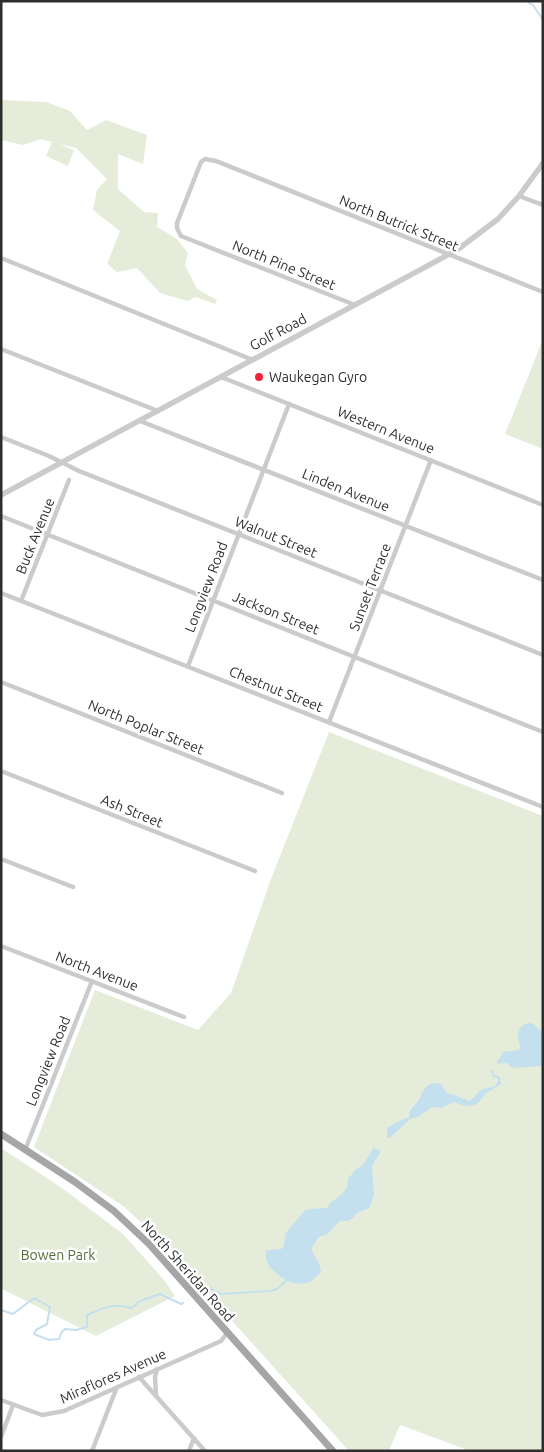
<svg xmlns="http://www.w3.org/2000/svg" width="544" height="1452" viewBox="0 0 544 1452" font-family="Ubuntu,sans-serif">
	<rect width="100%" height="100%" fill="#fff"/>
	<path fill="#e5edda" d="M1 100 46 102 70 111 87 130 106 120 147 135 143 164 118 154V189L144 212 158 213 157 227 176 238 188 253 185 265 197 289 217 300 215 304 196 297 188 301 160 293 137 268 117 272 107 264 120 231 93 210 97 190 107 179 76 148 59 144 74 150 68 166 46 156 52 142 41 139 23 145 1 140Z
		M543 339V449L505 434Z
		M329 732 543 816V1451H470L400 1425 389 1451H349L155 1235 123 1206 34 1147 95 990 198 1030 231 993 271 879Z
		M1 1148 62 1188 123 1234 165 1281 175 1296 96 1336 4 1290H1Z"/>
	<path fill="#c4e0ee" d="M528 1023 534 1024 543 1033V1066L513 1068 506 1063 497 1064V1060L500 1058 503 1052 519 1050 520 1047C518 1035 514 1029 528 1023Z
		M491 1070H494L493 1074 500 1077 501 1084 486 1093 479 1102 474 1105 465 1106 454 1102 441 1108 432 1107 418 1117 410 1119 391 1137 387 1138V1128L405 1118H409C408 1110 414 1107 418 1101 424 1091 425 1080 441 1084L446 1092 470 1101 481 1090 495 1086 498 1081 497 1078 492 1076Z
		M373 1148 380 1150V1153L372 1166 374 1195 369 1208 357 1213 353 1218 348 1221H340L326 1235 320 1236 312 1247V1251L320 1266 321 1272 310 1282C305 1283 300 1285 294 1283 282 1280 260 1264 267 1250L281 1249 284 1246 285 1234 304 1211 309 1209 328 1208 329 1204 343 1193 347 1187 348 1179 355 1170 363 1165Z"/>
	<g fill="none" stroke-linecap="round" stroke-linejoin="round">
		<path stroke="#c4e0ee" stroke-width="2" d="M526 1 533 5 543 20
			M206 1290 209 1288 221 1294 270 1291 277 1289 287 1280
			M1 1310 13 1314 34 1298 50 1307 47 1324 36 1330 34 1334 49 1340 59 1339 61 1333 65 1329 76 1330 87 1327V1315C105 1307 112 1303 132 1308L140 1301 160 1294 181 1304 183 1303"/>
		<path stroke="#cbcbcb" stroke-width="4.5" d="M519 196 543 205
			M1 258 253 360
			M355 305 181 236 177 228V223L201 162 205 159 216 161 543 292
			M1 349 158 411
			M221 377 543 505
			M140 421 543 580
			M1 437 49 456 79 471 543 655
			M1 516 543 732
			M1 593 543 807
			M21 601 69 480
			M188 666 289 404
			M1 682 282 793
			M329 722 431 460
			M1 771 255 871
			M1 859 73 887
			M1 946 184 1017
			M25 1150 92 981
			M139 1377 205 1451
			M156 1395 155 1377 157 1369
			M1 1400 42 1415 64 1411 221 1341 227 1333
			M1 1437 13 1405
			M92 1451 117 1387
			M189 1451 194 1438"/>
		<path stroke="#cbcbcb" stroke-width="5.5" d="M1 495 457 250 498 219 519 196 543 163"/>
		<path stroke="#a6a6a6" stroke-width="7" d="M1 1134 75 1182 114 1211 149 1244 333 1451"/>
	</g>
	<circle fill="#f52039" stroke="#fff" stroke-width="2" cx="259" cy="377" r="5"/>
	<g text-anchor="middle" stroke-width="5" stroke-linejoin="round" paint-order="stroke">
		<g font-size="14" fill="#2e2e2e" stroke="#fff">
			<text transform="translate(399 223) rotate(22)" y="5">North Butrick Street</text>
			<text transform="translate(284 265) rotate(22)" y="5">North Pine Street</text>
			<text transform="translate(278 332) rotate(-28)" y="5">Golf Road</text>
			<text transform="translate(386 430) rotate(22)" y="5">Western Avenue</text>
			<text transform="translate(346 490) rotate(22)" y="5">Linden Avenue</text>
			<text transform="translate(35 536) rotate(-68)" y="5">Buck Avenue</text>
			<text transform="translate(276 537) rotate(22)" y="5">Walnut Street</text>
			<text transform="translate(206 587) rotate(-69)" y="5">Longview Road</text>
			<text transform="translate(370 587) rotate(-69)" y="5">Sunset Terrace</text>
			<text transform="translate(276 613) rotate(22)" y="5">Jackson Street</text>
			<text transform="translate(276 689) rotate(22)" y="5">Chestnut Street</text>
			<text transform="translate(146 727) rotate(22)" y="5">North Poplar Street</text>
			<text transform="translate(132 811) rotate(22)" y="5">Ash Street</text>
			<text transform="translate(97 971) rotate(21)" y="5">North Avenue</text>
			<text transform="translate(48 1061) rotate(-68)" y="5">Longview Road</text>
			<text transform="translate(188 1271) rotate(48)" y="5">North Sheridan Road</text>
			<text transform="translate(113 1376) rotate(-24)" y="5">Miraflores Avenue</text>
		</g>
		<g font-size="14" fill="#2e2e2e" stroke="#fff" text-anchor="start">
			<text x="269" y="382">Waukegan Gyro</text>
		</g>
		<g font-size="14" fill="#536d37" stroke="#fff">
			<text x="58" y="1260">Bowen Park</text>
		</g>
	</g>
	<rect width="544" height="1452" fill="none" stroke="#2e2e2e" stroke-width="5"/>
</svg>
